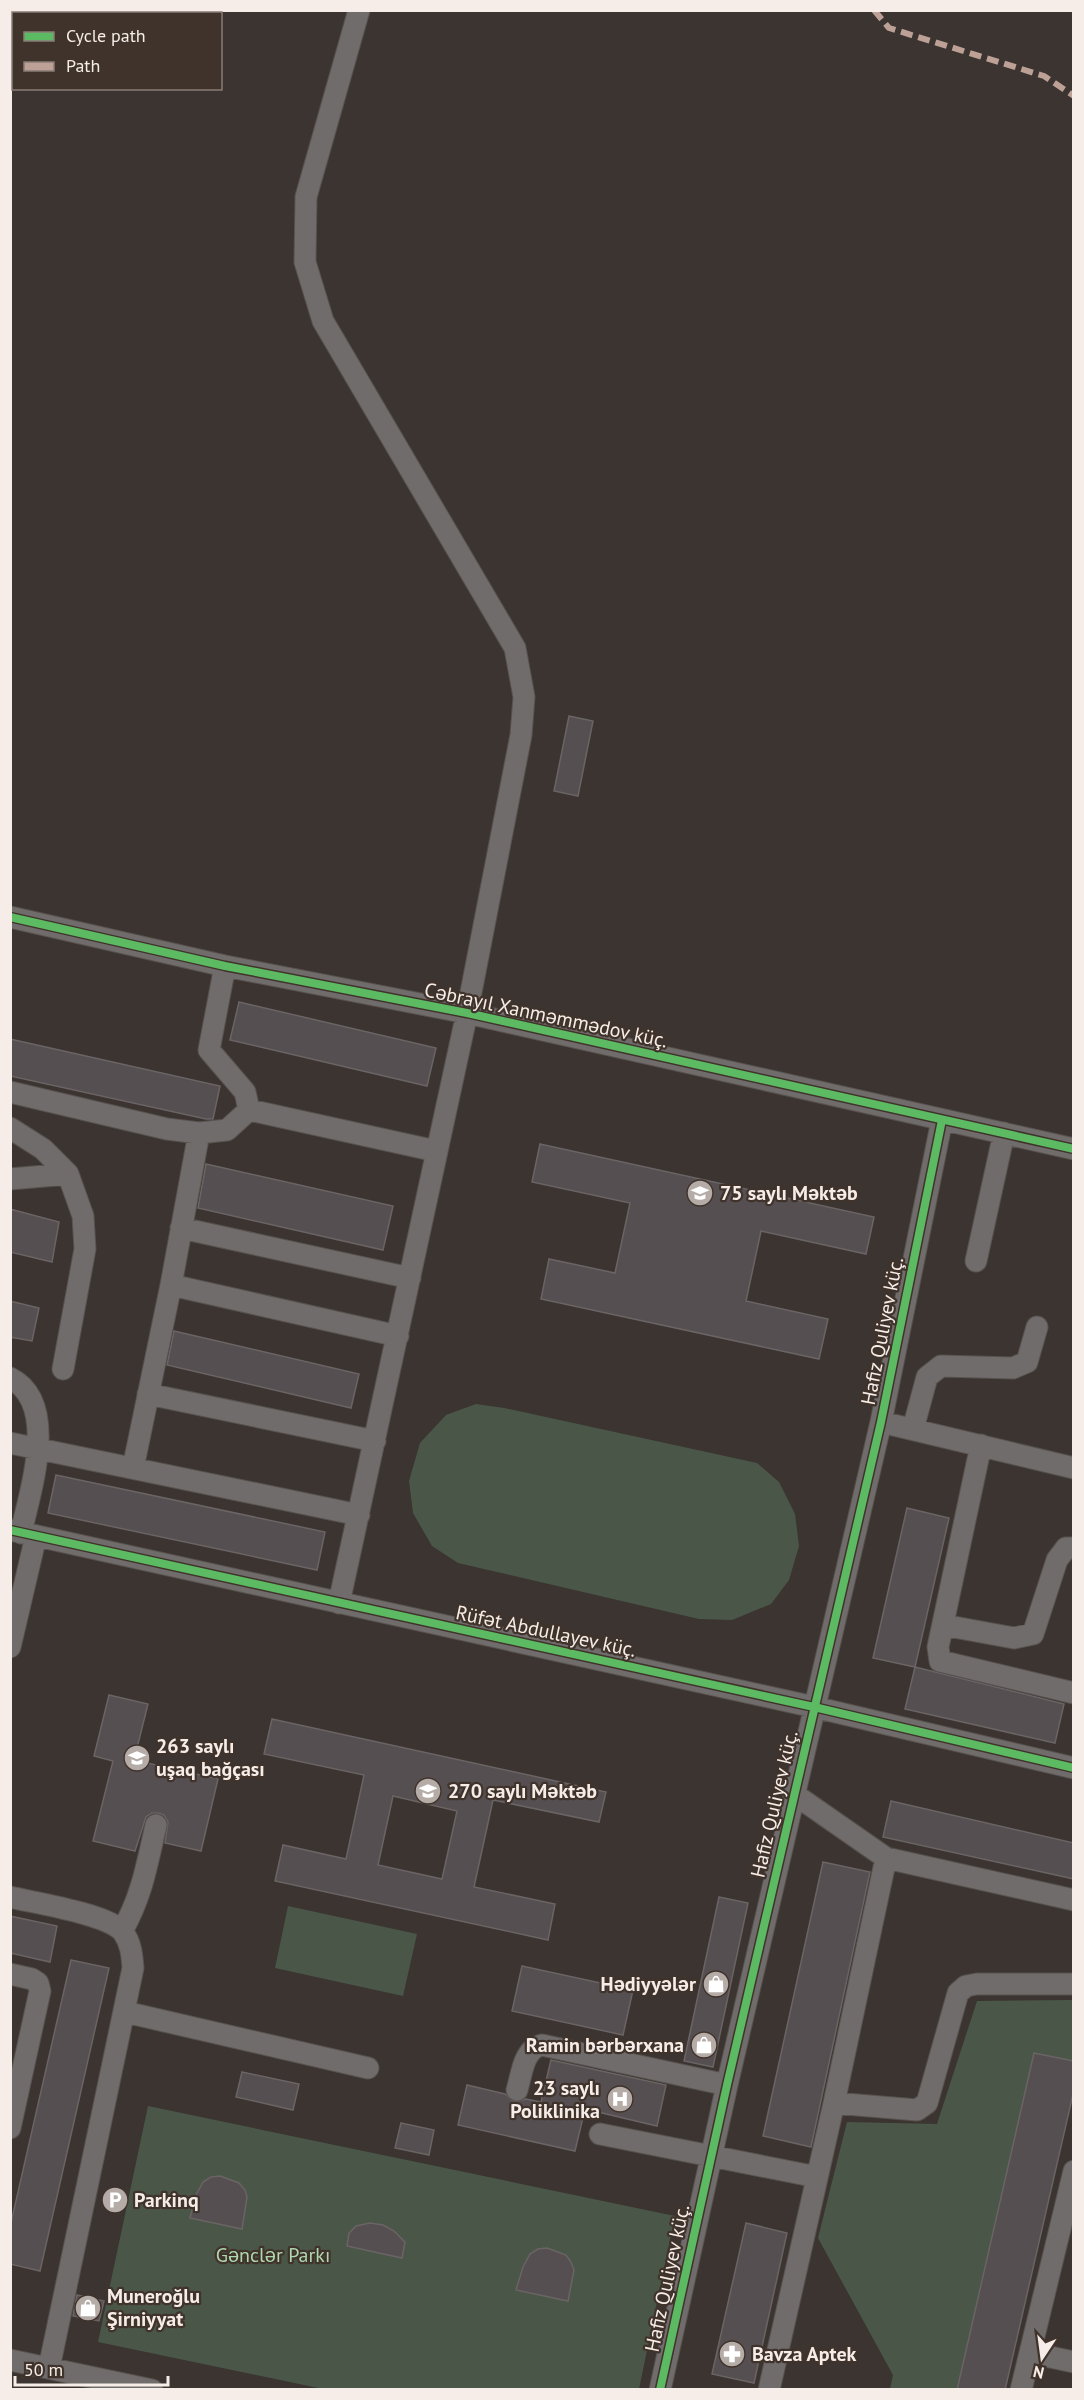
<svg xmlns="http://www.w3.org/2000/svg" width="1084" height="2400" viewBox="0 0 1084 2400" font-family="'PT Sans',sans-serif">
	<rect width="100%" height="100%" fill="#3b3430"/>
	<path fill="#4a5748" d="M476 1404 504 1408 757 1463 779 1482 795 1514 799 1546 789 1580 771 1604 732 1620 699 1619 458 1563 432 1546 413 1513 409 1481 420 1443 446 1415Z
		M288 1906 417 1934 403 1996 275 1968Z
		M1073 2000V2061L1034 2053 957 2389H890L893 2375 818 2238 847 2122 937 2124 977 2001Z
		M148 2106 675 2216 639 2389H323L98 2342Z"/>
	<path fill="#564f51" stroke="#6a6465" stroke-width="1.5" fill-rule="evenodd" d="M569 716 593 721 578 796 554 791Z
		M239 1002 436 1048 427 1086 230 1040Z
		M10 1039 220 1086 213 1119H206L10 1076Z
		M540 1144 874 1217 866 1254 761 1231 746 1301 828 1319 819 1359 541 1299 549 1259 615 1273 630 1203 532 1182Z
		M206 1164 393 1206 383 1250 198 1208Z
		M10 1209 59 1222 52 1262 10 1252Z
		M10 1301 39 1308 32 1341 10 1337Z
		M174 1331 359 1374 351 1408 167 1365Z
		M56 1475 325 1532 317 1570 48 1513Z
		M907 1508 949 1518 915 1667 873 1658Z
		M915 1667 1064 1704 1055 1743 905 1709Z
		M109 1695 148 1704 134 1760 218 1779 201 1851 165 1843 168 1822 164 1815 158 1813H152L146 1817 135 1851 93 1841 113 1761 94 1756Z
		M272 1719 606 1792 599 1822 493 1800 474 1887 555 1904 548 1940 275 1881 283 1845 346 1859 364 1775 264 1754ZM393 1796 457 1811 442 1879 378 1865Z
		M891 1801 1074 1843V1879L883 1837Z
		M823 1862 870 1872 811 2147 763 2136Z
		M719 1897 748 1903 713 2067 684 2061Z
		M10 1916 57 1926 50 1962 10 1953Z
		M71 1960 109 1968 40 2271 10 2264V2227Z
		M522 1966 633 1990 623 2035 512 2011Z
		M1034 2053 1074 2061V2090L1005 2390H957Z
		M551 2060 666 2085 657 2126 585 2109 575 2151 458 2125 467 2085 505 2094 514 2102 526 2099 541 2102Z
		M242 2072 299 2084 293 2110 236 2097Z
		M401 2123 434 2130 429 2155 395 2148Z
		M220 2176 239 2183 245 2190 247 2197 242 2229 190 2218 196 2195 203 2182 211 2177Z
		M370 2223 383 2225 394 2231 405 2242 402 2258 347 2246 349 2233 356 2226Z
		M746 2223 787 2233 754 2383 712 2374Z
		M547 2248 566 2255 571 2262 574 2270 568 2301 516 2290 523 2267 530 2254 538 2249Z
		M77 2295 104 2301 99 2321 73 2316Z"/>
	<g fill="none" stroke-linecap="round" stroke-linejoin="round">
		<defs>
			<path id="minor" d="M10 917 225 966 467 1013 1074 1149
				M225 966 209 1050 245 1092 249 1110
				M10 1092 167 1129 199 1133 227 1130 249 1110 436 1151
				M10 1128 43 1149 68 1174 83 1216 85 1249 63 1369
				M10 1179 68 1174
				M181 1228 410 1278
				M976 1261 1004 1133
				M171 1285 398 1336
				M10 1378C60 1403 30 1491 21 1533
				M148 1394 375 1441
				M881 1422 1074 1468
				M913 1429 927 1377 941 1366 1013 1368 1027 1362 1037 1327
				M10 1443 359 1515
				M981 1445 938 1647 940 1661 1074 1693
				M133 1468 171 1285 199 1133
				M10 1530 814 1707 1074 1768
				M339 1603 467 1013 521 735 524 697 515 648 323 321 305 262 306 197 359 10
				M943 1625 1014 1638 1033 1634 1057 1560 1066 1548H1074
				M10 1647 36 1536
				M794 1794 886 1858 1074 1900
				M10 1897C35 1903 108 1914 123 1932 131 1943 132 1955 133 1968L49 2368
				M122 1931C142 1896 147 1864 156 1825
				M10 1974 32 1979 38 1983 40 1991 10 2128
				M125 2012 368 2068
				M517 2090C522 2074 523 2049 542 2045L727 2085
				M834 2103 917 2110 927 2103 958 1993 966 1986 977 1984H1074
				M600 2134 817 2177
				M1031 2353 1074 2362
				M10 2360 152 2390
				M660 2390 727 2085 881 1422 942 1120
				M769 2390 834 2103 886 1858
				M1021 2390 1074 2171"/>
		</defs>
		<use href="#minor" stroke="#58524e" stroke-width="23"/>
		<use href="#minor" stroke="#706c6c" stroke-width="21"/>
		<path stroke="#bda197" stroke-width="6" stroke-dasharray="12 6" stroke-linecap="butt" d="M874 10 889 28 1044 76 1074 96"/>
		<defs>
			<path id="cycleway" d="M10 917 225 966 467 1013 1074 1149
				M10 1530 814 1707 1074 1768
				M660 2390 727 2085 881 1422 942 1120"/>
		</defs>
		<use href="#cycleway" stroke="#40332b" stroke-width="11"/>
		<use href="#cycleway" stroke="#5cba63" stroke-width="8"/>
	</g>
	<defs>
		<symbol id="school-disc" viewBox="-11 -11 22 22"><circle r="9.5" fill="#b5aca8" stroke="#40332b"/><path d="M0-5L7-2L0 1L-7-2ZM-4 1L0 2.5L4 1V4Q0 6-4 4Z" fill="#fff"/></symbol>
		<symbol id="shop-disc" viewBox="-11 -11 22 22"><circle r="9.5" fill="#b5aca8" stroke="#40332b"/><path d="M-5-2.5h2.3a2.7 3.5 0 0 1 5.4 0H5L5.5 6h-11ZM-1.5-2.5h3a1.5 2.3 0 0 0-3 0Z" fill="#fff"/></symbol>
		<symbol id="hospital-disc" viewBox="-11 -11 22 22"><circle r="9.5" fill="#b5aca8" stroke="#40332b"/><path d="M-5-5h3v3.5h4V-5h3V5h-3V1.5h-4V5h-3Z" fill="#fff"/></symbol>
		<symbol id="parking-disc" viewBox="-11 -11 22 22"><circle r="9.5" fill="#b5aca8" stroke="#40332b"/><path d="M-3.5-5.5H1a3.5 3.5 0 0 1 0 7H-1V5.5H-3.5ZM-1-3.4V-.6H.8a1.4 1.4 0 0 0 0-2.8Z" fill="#fff"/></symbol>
		<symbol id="pharmacy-disc" viewBox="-11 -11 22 22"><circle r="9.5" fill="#b5aca8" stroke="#40332b"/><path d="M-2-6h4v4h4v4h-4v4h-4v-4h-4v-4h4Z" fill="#fff"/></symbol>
	</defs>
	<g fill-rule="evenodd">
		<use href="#school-disc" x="685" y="1178" width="30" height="30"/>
		<use href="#school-disc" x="122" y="1743" width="30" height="30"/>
		<use href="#school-disc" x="413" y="1776" width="30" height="30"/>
		<use href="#shop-disc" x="701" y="1969" width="30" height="30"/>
		<use href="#shop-disc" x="689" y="2030" width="30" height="30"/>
		<use href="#hospital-disc" x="605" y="2084" width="30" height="30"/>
		<use href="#parking-disc" x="100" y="2185" width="30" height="30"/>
		<use href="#shop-disc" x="73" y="2293" width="30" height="30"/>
		<use href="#pharmacy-disc" x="717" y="2339" width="30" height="30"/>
	</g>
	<g text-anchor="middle" stroke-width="4.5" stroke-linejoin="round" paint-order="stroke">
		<g font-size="20" fill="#f6ede8" stroke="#40332b">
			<text transform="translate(546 1015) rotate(12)" y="7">Cəbrayıl Xanməmmədov küç.</text>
			<text transform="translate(882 1331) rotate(-79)" y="7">Hafiz Quliyev küç.</text>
			<text transform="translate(546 1631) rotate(12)" y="7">Rüfət Abdullayev küç.</text>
			<text transform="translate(774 1804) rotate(-77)" y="7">Hafiz Quliyev küç.</text>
			<text transform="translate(667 2278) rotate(-78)" y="7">Hafiz Quliyev küç.</text>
		</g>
		<g font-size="20" font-weight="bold" fill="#f6ede8" stroke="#40332b" text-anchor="start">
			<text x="720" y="1200">75 saylı Məktəb</text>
			<text x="156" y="1753">263 saylı<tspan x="156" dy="23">uşaq bağçası</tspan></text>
			<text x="448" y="1798">270 saylı Məktəb</text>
			<text x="696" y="1991" text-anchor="end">Hədiyyələr</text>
			<text x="684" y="2052" text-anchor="end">Ramin bərbərxana</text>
			<text x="600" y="2095" text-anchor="end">23 saylı<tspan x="600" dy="23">Poliklinika</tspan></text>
			<text x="134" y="2207">Parkinq</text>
			<text x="107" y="2303">Muneroğlu<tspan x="107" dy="23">Şirniyyat</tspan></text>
			<text x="752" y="2361">Bavza Aptek</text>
		</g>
		<g font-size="20" fill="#aed8b0" stroke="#40332b">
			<text x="273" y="2262">Gənclər Parkı</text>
		</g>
	</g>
	<rect width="1084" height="2400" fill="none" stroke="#f6ede8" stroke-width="24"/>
	<rect x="12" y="12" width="210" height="78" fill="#40332b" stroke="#897d77" stroke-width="1.5"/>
	<rect x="24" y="32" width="30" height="9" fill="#5cba63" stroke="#897d77" stroke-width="1.5"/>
	<text x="66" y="42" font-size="18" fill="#f6ede8">Cycle path</text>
	<rect x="24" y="62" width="30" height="9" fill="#bda197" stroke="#897d77" stroke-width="1.5"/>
	<text x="66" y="72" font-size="18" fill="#f6ede8">Path</text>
	<g transform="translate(1042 2358) rotate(193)" stroke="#40332b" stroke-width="4.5" paint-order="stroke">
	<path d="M0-4.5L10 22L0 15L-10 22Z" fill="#f6ede8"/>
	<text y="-9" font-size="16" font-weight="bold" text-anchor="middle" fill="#f6ede8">N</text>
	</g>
	<path d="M15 2376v9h153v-9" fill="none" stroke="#f6ede8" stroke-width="3"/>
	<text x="24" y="2376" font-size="18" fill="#f6ede8" stroke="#40332b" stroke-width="4.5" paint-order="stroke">50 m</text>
</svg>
